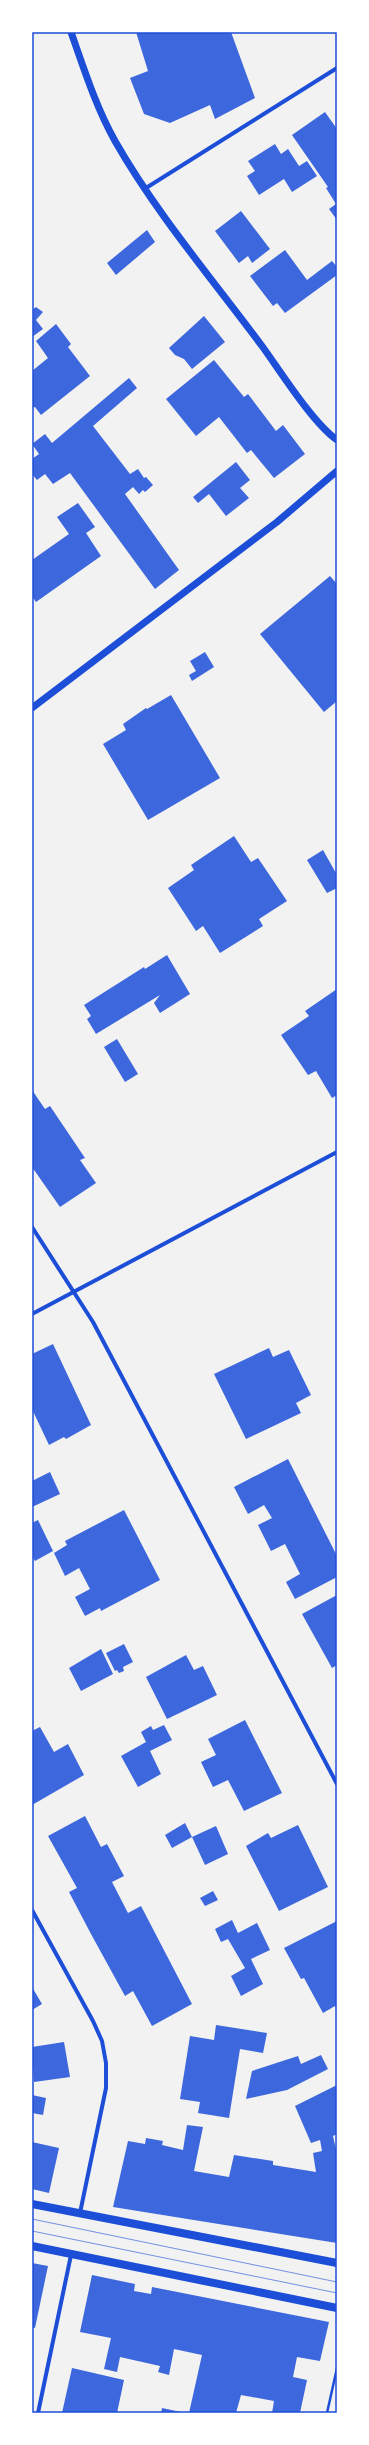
<svg xmlns="http://www.w3.org/2000/svg" width="369" height="2445" viewBox="0 0 369 2445" font-family="'Titillium Web',sans-serif">
	<rect width="100%" height="100%" fill="#f2f2f2"/>
	<path fill="#3d67dc" d="M136 32H231L255 98 215 119 210 105 170 123 144 114 130 78 148 71Z
		M325 112 337 129V220L329 209 336 204 326 188 328 187 292 135Z
		M275 144 281 154 288 149 299 166 307 161 317 176 292 192 284 179 259 195 247 176 255 171 248 161Z
		M241 211 270 249 252 263 248 256 239 263 215 231Z
		M147 230 155 242 116 275 107 263Z
		M285 250 307 280 332 261 337 267V275L285 313 277 303 273 306 250 276Z
		M36 307 43 312 36 320 43 329 32 337V310Z
		M204 316 225 342 192 369 184 359 175 355 169 348Z
		M56 324 71 344 68 347 90 376 41 415 35 407 32 408V371L48 358 36 341Z
		M214 360 244 397 248 394 276 431 283 425 305 454 274 478 251 450 247 453 219 417 196 436 166 399Z
		M129 378 137 388 93 426 130 474 138 469 144 478 146 477 153 485 145 492 143 490 139 494 133 487 125 494 179 570 155 589 70 473 53 484 45 474 37 480 32 474V459L39 454 32 444 45 434 52 443Z
		M236 462 250 480 240 488 249 498 226 516 209 494 198 503 193 497Z
		M78 503 95 527 86 533 101 556 36 602 32 596V560L69 534 57 517Z
		M330 576 337 584V701L324 712 260 634Z
		M205 652 214 667 192 681 189 675 196 671 190 661Z
		M171 695 220 778 148 820 103 744 126 730 123 724 146 708 147 709Z
		M234 836 251 862 258 858 287 901 259 919 263 926 220 953 203 926 196 931 168 888 194 870 191 865Z
		M323 850 337 875V888L327 893 307 860Z
		M167 955 190 994 160 1013 154 1003 160 995 96 1034 87 1019 91 1016 84 1005 144 967 145 969Z
		M337 989V1095L332 1098 316 1071 308 1075 281 1035 309 1016 305 1011Z
		M117 1039 138 1074 125 1082 104 1047Z
		M32 1090 45 1109 50 1106 85 1158 80 1160 96 1183 60 1207 32 1167Z
		M53 1344 91 1425 66 1439 64 1437 49 1445 32 1409V1354Z
		M269 1348 273 1357 289 1350 311 1395 296 1403 301 1413 246 1439 214 1374Z
		M288 1459 337 1556V1577L295 1599 286 1582 300 1574 285 1544 271 1551 258 1525 272 1518 264 1505 248 1514 234 1487Z
		M50 1472 60 1494 32 1507V1481Z
		M124 1510 160 1580 101 1611 100 1608 85 1616 75 1597 90 1589 79 1568 65 1576 54 1553 67 1545 65 1541Z
		M38 1520 53 1551 35 1561 32 1556V1523Z
		M337 1595V1665L332 1668 302 1614Z
		M124 1644 133 1662 123 1667 124 1671 119 1673 117 1670 115 1671 106 1653Z
		M101 1649 113 1674 81 1691 69 1668Z
		M186 1655 194 1670 203 1666 217 1695 167 1719 146 1677Z
		M245 1720 282 1793 244 1811 228 1780 213 1787 201 1762 216 1755 208 1739Z
		M164 1725 172 1740 150 1751 161 1774 138 1787 121 1756 146 1742 141 1732 151 1726 153 1730Z
		M40 1727 54 1752 68 1744 84 1775 32 1805V1731Z
		M85 1816 101 1847 107 1844 124 1876 112 1882 128 1913 141 1906 192 2004 152 2026 133 1991 125 1996 91 1934 69 1892 77 1888 48 1836Z
		M185 1823 192 1837 172 1848 165 1835Z
		M298 1825 328 1887 279 1911 246 1846 268 1833 271 1838Z
		M216 1826 228 1854 205 1865 192 1837Z
		M213 1891 218 1900 205 1906 200 1898Z
		M232 1920 238 1933 257 1923 270 1950 251 1959 263 1984 241 1996 231 1976 245 1968 228 1939 221 1942 215 1929Z
		M337 1921V2010L335 2006 323 2013 304 1978 301 1979 284 1948Z
		M32 1987 42 2004 32 2010Z
		M216 2025 267 2033 263 2053 240 2049 229 2118 198 2113 200 2102 180 2099 190 2036 214 2040Z
		M64 2042 70 2077 34 2082 32 2047Z
		M321 2055 328 2069 287 2090 246 2099 252 2071 298 2056 301 2064Z
		M337 2085V2134L333 2136 337 2154V2243L113 2207 128 2141 145 2144 146 2138 163 2141 162 2145 183 2150 187 2125 203 2127 194 2171 229 2177 234 2155 273 2161V2165L316 2172 313 2153 322 2151 320 2140 311 2143 295 2106Z
		M32 2095 46 2098 43 2115 32 2113Z
		M32 2142 59 2148 49 2193 32 2189Z
		M32 2263 48 2266 35 2328 32 2327Z
		M92 2275 135 2284 134 2291 151 2294 152 2287 329 2322 320 2361 297 2357 293 2377 307 2380 300 2413H272L274 2401 241 2395 236 2413H189L202 2355 174 2349 169 2375 158 2372 160 2366 120 2357 117 2372 104 2369 111 2338 80 2332Z
		M72 2368 124 2380 117 2413H62Z
		M162 2408 181 2412V2413H161Z"/>
	<g fill="none" stroke-linecap="round" stroke-linejoin="round">
		<path stroke="#1d4ed8" stroke-width="2.5" d="M327 2413 337 2368"/>
		<path stroke="#1d4ed8" stroke-width="4" d="M146 188 337 68
			M32 1227 93 1322 337 1784
			M32 1314 337 1152
			M32 1910 93 2021 102 2041 106 2063V2088L80 2213
			M38 2413 71 2255"/>
		<path stroke="#1d4ed8" stroke-width="7" d="M71 32C84 69 96 107 115 141 156 213 213 280 262 346 281 372 312 422 337 440
			M32 708 277 522 337 471"/>
		<path stroke="#1d4ed8" stroke-width="8" d="M32 2204 337 2263
			M32 2246 337 2308"/>
		<path stroke="#7290e2" stroke-width="1" d="M32 2219 337 2282
			M32 2231 337 2293"/>
	</g>
	<rect width="369" height="2445" fill="none" stroke="#ffffff" stroke-width="66"/>
	<rect x="33" y="33" width="303" height="2379" fill="none" stroke="#1d4ed8" stroke-width="1.5"/>
</svg>
